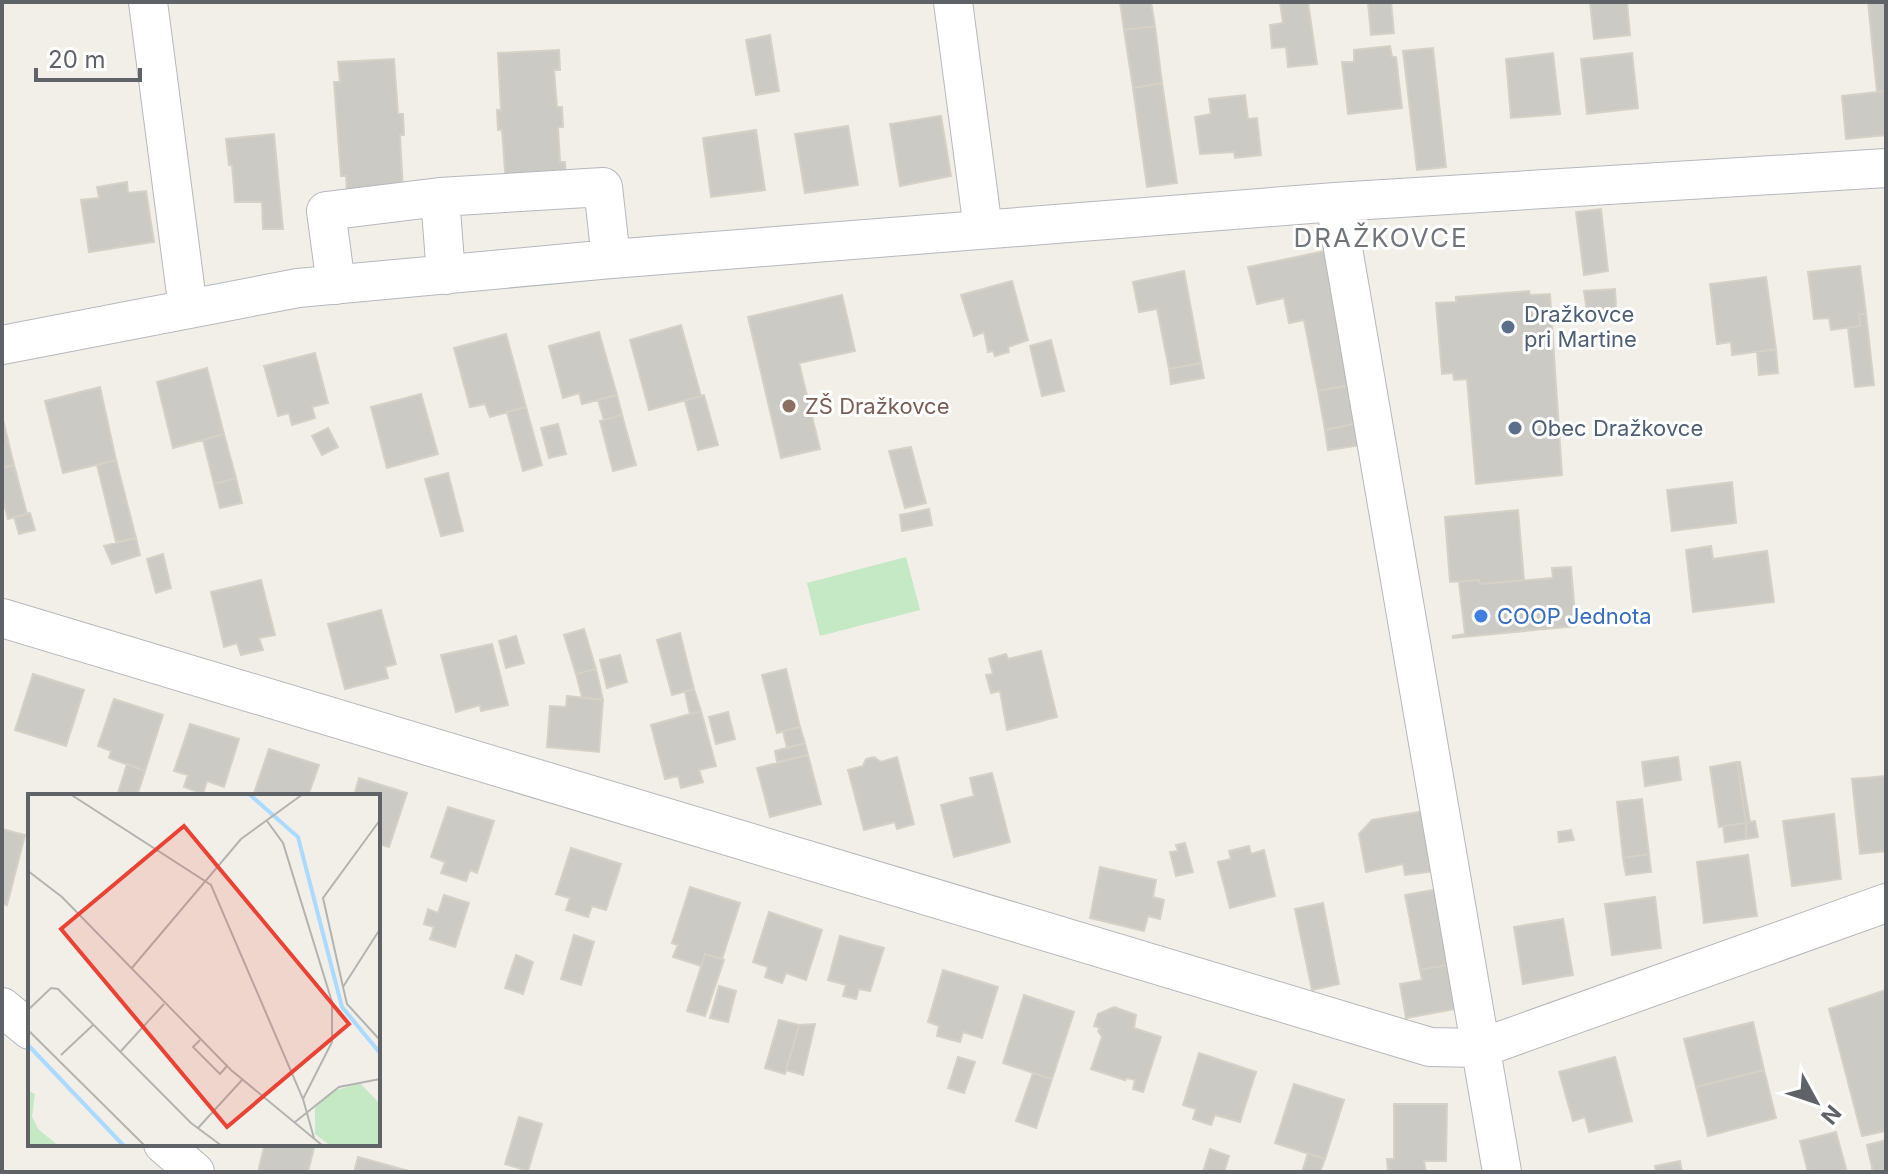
<svg xmlns="http://www.w3.org/2000/svg" width="1888" height="1174" viewBox="0 0 1888 1174" font-family="Inter,sans-serif">
	<rect width="100%" height="100%" fill="#f1efe8"/>
	<path fill="#c5e8c5" d="M906 557 920 610 820 636 807 583Z"/>
	<path fill="#cccac5" stroke="#d6d1c6" stroke-width="2" d="M1120 2H1151L1155 26 1124 30Z
		M1280 2H1308L1317 64 1288 67 1286 47 1272 48 1270 25 1283 23Z
		M1368 2H1391L1394 33 1371 35Z
		M1590 2H1627L1630 35 1594 39Z
		M1868 2H1886V91L1877 92Z
		M1155 26 1162 83 1133 88 1124 30Z
		M770 35 779 91 756 95 746 40Z
		M1390 46 1392 57H1396L1402 108 1348 114 1342 62H1354V50Z
		M1433 48 1446 167 1417 170 1403 51Z
		M559 50 560 70H554L557 107H562L563 127H558L560 162H565L566 182 506 185 502 130H498L497 110H501L498 53Z
		M1553 53 1560 114 1511 118 1506 59Z
		M1632 53 1638 108 1587 114 1581 59Z
		M394 59 398 114H403L404 135H400L403 191 347 195 346 176H341L334 82H340L338 62Z
		M1162 83 1177 183 1147 187 1133 88Z
		M1886 91V135L1846 139 1842 96Z
		M1245 95 1248 119 1257 118 1261 155 1235 158 1234 152 1200 154 1195 117 1211 114 1209 99Z
		M941 116 951 176 900 186 890 124Z
		M848 126 858 185 805 193 795 134Z
		M756 130 765 190 711 197 703 138Z
		M274 134 283 229H263L262 202H235L232 165H229L226 139Z
		M127 182 128 193 146 191 154 242 89 252 81 200 99 198 97 187Z
		M1601 209 1608 271 1584 275 1576 212Z
		M1325 251 1350 385 1318 391 1304 320 1289 323 1284 298 1257 304 1248 267Z
		M1860 266 1866 313 1859 314 1860 326 1831 330 1829 318 1814 319 1808 272Z
		M1184 271 1201 363 1169 369 1157 309 1139 312 1133 282Z
		M1766 277 1776 349 1732 355 1731 342 1717 344 1710 284Z
		M1012 281 1028 340 1008 347 1009 352 995 356 993 351 988 352 984 332 974 336 961 295Z
		M1615 289 1616 308 1587 312 1584 291Z
		M1529 291 1530 295 1550 294 1562 475 1476 484 1467 379 1454 380 1453 373 1442 374 1436 303 1456 302V297Z
		M842 295 855 351 799 363 820 449 781 458 748 317Z
		M1866 313 1874 385 1855 387 1848 328 1860 326 1859 314Z
		M681 325 701 396 649 410 630 340Z
		M599 332 617 395 582 404 579 393 563 398 549 346Z
		M506 334 526 407 490 417 485 404 470 407 454 348Z
		M1051 340 1064 391 1042 396 1030 346Z
		M1776 349 1778 373 1759 375 1757 352Z
		M315 353 328 403 312 407 315 418 292 425 289 413 278 416 264 366Z
		M1201 363 1204 378 1171 384 1169 369Z
		M207 368 224 434 173 448 157 382Z
		M1350 385 1358 423 1325 430 1318 391Z
		M100 387 116 460 63 473 45 401Z
		M421 394 438 454 387 468 371 407Z
		M617 395 622 415 604 420 598 400Z
		M704 395 718 445 698 450 685 401Z
		M526 407 542 465 523 471 507 412Z
		M622 415 636 465 613 471 600 421Z
		M2 416 14 465 2 468Z
		M1358 423 1362 445 1328 450 1325 430Z
		M558 424 566 454 549 458 541 428Z
		M328 428 338 447 322 455 312 436Z
		M224 434 236 478 214 484 203 440Z
		M911 447 926 503 905 508 889 451Z
		M116 460 136 538 116 542 97 465Z
		M14 465 27 514 8 519 2 496V468Z
		M448 473 463 531 441 536 425 479Z
		M236 478 242 503 220 508 214 484Z
		M1732 482 1736 523 1672 531 1667 490Z
		M929 509 932 525 902 531 900 515Z
		M1518 510 1524 580 1480 584 1479 580 1450 582 1445 517Z
		M30 513 35 530 19 534 14 517Z
		M136 538 140 555 112 564 104 546Z
		M1711 546 1713 559 1767 551 1774 602 1693 612 1686 550Z
		M163 554 171 588 156 593 147 559Z
		M1571 567 1576 626 1453 638V636L1465 634 1459 582 1479 580 1480 584 1553 578 1552 568Z
		M261 580 275 635 259 638 263 650 241 655 237 643 224 647 211 592Z
		M381 610 396 664 385 667 388 678 345 689 328 624Z
		M584 629 596 669 576 674 564 635Z
		M680 633 694 689 672 695 657 640Z
		M516 636 524 663 506 668 499 641Z
		M492 644 508 705 481 711 480 705 456 712 441 655Z
		M1041 651 1057 717 1007 730 1000 691 991 693 986 675 993 674 989 659 1006 654 1008 659Z
		M620 655 627 682 607 688 600 660Z
		M596 669 603 700 582 697 576 674Z
		M786 669 800 727 777 733 762 675Z
		M33 674 84 690 66 746 15 730Z
		M694 689 701 711 690 714 685 692Z
		M567 696 603 700 599 752 547 747 550 706 566 707Z
		M114 699 163 715 145 771 109 758 111 751 98 746Z
		M701 711 716 766 699 770 703 782 681 788 678 776 665 779 651 725Z
		M728 712 735 739 716 744 709 717Z
		M190 724 239 739 224 787 207 781 203 794 184 787 188 775 174 771Z
		M800 727 805 743 787 748 783 731Z
		M805 743 808 755 777 762 775 751Z
		M269 749 319 765 308 796H253Z
		M808 755 821 804 770 817 757 768Z
		M874 757 881 762 897 757 914 824 897 829 895 822 864 830 848 770 863 766 866 759Z
		M1678 757 1681 780 1645 786 1642 762Z
		M1737 762H1740L1750 822 1746 823Z
		M1737 762 1746 823 1719 827 1710 767Z
		M127 764 145 771 137 796H117Z
		M992 773 1010 842 954 857 941 805 974 796 970 778Z
		M1886 776V851L1860 854 1852 779Z
		M359 778 407 793 389 847 378 844V796H354Z
		M1642 799 1649 854 1623 858 1617 802Z
		M448 807 494 821 477 873 470 870 466 881 441 873 445 862 431 857Z
		M1425 811 1437 871 1405 875 1403 864 1366 872 1359 834 1372 820Z
		M1834 814 1841 879 1792 886 1783 821Z
		M1755 821 1758 837 1746 839V823Z
		M1746 823V839L1725 842 1723 826Z
		M2 829 25 835 7 905 2 904Z
		M1571 830 1574 840 1559 842 1558 832Z
		M1185 843 1193 872 1176 876 1170 852 1178 851 1176 845Z
		M1249 846 1251 854 1264 850 1275 896 1230 908 1218 862 1231 859 1229 851Z
		M571 848 621 864 606 910 592 906 588 917 566 910 570 898 556 894Z
		M1649 854 1651 872 1626 875 1623 858Z
		M1748 855 1757 916 1704 923 1697 862Z
		M1100 867 1156 880 1153 897 1164 900 1160 919 1148 916 1144 931 1090 918Z
		M690 887 740 903 722 959 705 954 701 966 673 957 678 945 672 943Z
		M1439 889 1453 964 1420 970 1405 895Z
		M444 895 469 903 455 947 430 939 434 927 424 924 428 909 438 913Z
		M1655 897 1661 948 1612 955 1605 904Z
		M1323 903 1339 984 1312 990 1295 909Z
		M769 912 822 930 806 980 786 973 782 983 765 977 768 967 753 962Z
		M1563 919 1573 975 1523 984 1514 927Z
		M574 935 594 942 581 985 561 979Z
		M840 936 884 948 870 991 859 989 856 999 843 996 846 985 828 980Z
		M705 954 724 960 705 1016 687 1011Z
		M516 955 533 962 523 994 505 988Z
		M1453 964 1461 1008 1406 1018 1400 984 1422 980 1420 970Z
		M943 970 998 987 982 1038 963 1032 960 1042 937 1036 939 1026 928 1022Z
		M719 986 736 991 728 1022 710 1018Z
		M1886 990V1131L1862 1136 1829 1009Z
		M1024 995 1074 1012 1052 1079 1003 1063Z
		M1114 1007 1136 1015 1134 1028 1161 1037 1143 1092 1133 1089 1135 1080 1127 1078 1125 1080 1091 1069 1102 1037 1098 1031 1100 1028 1094 1026 1098 1014Z
		M779 1020 799 1025 785 1074 765 1068Z
		M1753 1022 1764 1070 1696 1087 1684 1039Z
		M815 1024 803 1075 786 1070 799 1025Z
		M1199 1053 1256 1072 1240 1122 1215 1115 1211 1125 1193 1119 1196 1109 1183 1105Z
		M958 1057 975 1062 964 1093 948 1088Z
		M1615 1057 1632 1121 1589 1132 1585 1117 1573 1121 1559 1072Z
		M1764 1070 1776 1118 1708 1136 1696 1087Z
		M1033 1073 1052 1079 1036 1128 1016 1121Z
		M1294 1084 1344 1100 1325 1159 1275 1143Z
		M1394 1104H1447L1446 1161H1424L1426 1172H1388L1387 1159H1394Z
		M519 1117 542 1124 528 1171 505 1164Z
		M1836 1132 1847 1172H1808L1800 1141Z
		M1886 1140V1172H1873L1867 1145Z
		M271 1144H315L308 1172H258L264 1147 263 1145 270 1147Z
		M1210 1149 1229 1156 1224 1172H1203Z
		M1308 1153 1325 1159 1320 1172H1302Z
		M358 1157 409 1171V1172H354Z
		M1680 1161 1682 1172H1656L1655 1166Z"/>
	<g fill="none" stroke-linecap="round" stroke-linejoin="round">
		<defs>
			<path id="minor" d="M148 2 188 309
				M953 2 983 229
				M440 197 446 275
				M1335 202 1502 1172
				M336 285 326 211 440 197 603 187 611 259
				M2 345 298 288 611 259 1335 202 1886 168
				M2 618 1430 1047 1481 1048 1886 903
				M2 1007 30 1030
				M163 1144 195 1172"/>
		</defs>
		<use href="#minor" stroke="#b5b8bc" stroke-width="40"/>
		<use href="#minor" stroke="#fff" stroke-width="38"/>
	</g>
	<g fill="#5c6f8a" stroke="#fff" stroke-width="3">
		<circle cx="1508" cy="327" r="8"/>
		<circle cx="1515" cy="428" r="8"/>
	</g>
	<circle fill="#8d6e63" stroke="#fff" stroke-width="3" cx="789" cy="406" r="8"/>
	<circle fill="#3f7fe0" stroke="#fff" stroke-width="3" cx="1481" cy="616" r="8"/>
	<g text-anchor="middle" stroke-width="6" stroke-linejoin="round" paint-order="stroke">
		<g font-size="22" fill="#4e5e75" stroke="#fff" text-anchor="start">
			<text x="1524" y="322">Dražkovce<tspan x="1524" dy="25">pri Martine</tspan></text>
			<text x="1531" y="436">Obec Dražkovce</text>
		</g>
		<g font-size="22" fill="#785e54" stroke="#fff" text-anchor="start">
			<text x="805" y="414">ZŠ Dražkovce</text>
		</g>
		<g font-size="22" fill="#366cbe" stroke="#fff" text-anchor="start">
			<text x="1497" y="624">COOP Jednota</text>
		</g>
		<g font-size="26" letter-spacing="2" fill="#70757a" stroke="#fff">
			<text x="1381" y="247">DRAŽKOVCE</text>
		</g>
	</g>
	<g transform="translate(28 794)">
		<rect width="352" height="352" fill="#f1efe8"/>
		<path d="M332 289 352 310V352H303L287 340V314L303 298ZM0 296 7 300 4 323 11 336 31 352H0Z" fill="#c5e8c5"/>
		<path fill="none" stroke="#aadaff" stroke-width="4" d="M221 0 270 43 314 213 352 259M0 251 96 352"/>
		<path fill="none" stroke="#b3b3b1" stroke-width="2" d="M42 0 183 91 275 305 286 344M352 26 295 104 315 193 352 135M239 27 255 49 304 208V248L275 305M0 77 34 103 203 276 295 352M103 175 213 45 275 0M315 193 319 210 352 246M0 216 23 194 30 195 163 329 194 352M0 236 117 352M172 246 165 253 192 280 199 272M93 257 136 210M33 261 65 231M267 328 311 293 352 285M170 334 214 286"/>
		<path fill="#ea4335" fill-opacity="0.15" stroke="#ea4335" stroke-width="4" d="M156 32 321 230 199 333 33 135Z"/>
		<rect width="352" height="352" fill="none" stroke="#5f6368" stroke-width="4"/>
	</g>
	<rect width="1888" height="1174" fill="none" stroke="#5f6368" stroke-width="8"/>
	<g transform="translate(1816 1102) rotate(130)" stroke="#ffffff" stroke-width="6" paint-order="stroke">
	<path d="M0-6L14 30L0 20L-14 30Z" fill="#5f6368"/>
	<text y="-12" font-size="22" font-weight="bold" text-anchor="middle" fill="#5f6368">N</text>
	</g>
	<path d="M36 68v12h104v-12" fill="none" stroke="#5f6368" stroke-width="4"/>
	<text x="48" y="68" font-size="24" fill="#5f6368" stroke="#ffffff" stroke-width="6" paint-order="stroke">20 m</text>
</svg>
